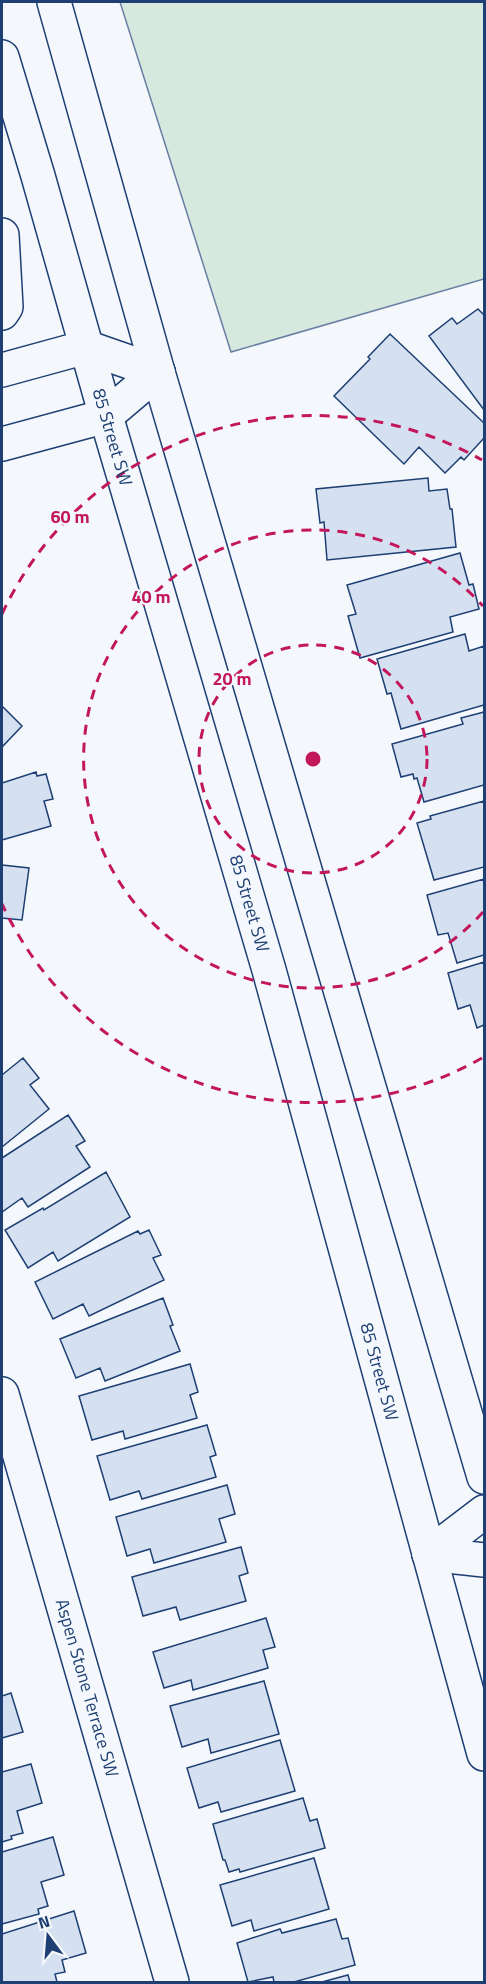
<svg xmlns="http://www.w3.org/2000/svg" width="486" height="1984" viewBox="0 0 486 1984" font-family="'Titillium Web',sans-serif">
	<rect width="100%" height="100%" fill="#f4f7fb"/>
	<path fill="#d7e8df" stroke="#687fa3" stroke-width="1.5" d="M120 2H484V279L231 352Z"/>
	<path fill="#d5e0f0" stroke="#1d3f73" stroke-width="1.5" d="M478 309 484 315V410L429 336 452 318 457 324Z
		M390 334 484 423V438L464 460 461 457 445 473 419 447 404 464 334 396 370 359 368 357Z
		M428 478 429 491 447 489 450 509H452L456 547 327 560 324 522 320 523 316 489Z
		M460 553 469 585 473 584 479 609 450 617 453 632 360 658 348 616 356 614 347 585Z
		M465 634 469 651 484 646V705L401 729 391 693 387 694 377 659Z
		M2 706 22 726 2 747Z
		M484 712V785L424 802 417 778 414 779 413 774 401 777 392 744 463 724 461 718Z
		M36 772 37 776 46 774 53 799 44 801 51 826 2 840V783Z
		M484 801V867L434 880 417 823 431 819 430 816Z
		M2 865 29 868 22 920 2 918Z
		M484 879V955L457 963 448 933 438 935 427 895Z
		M484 962V1025L477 1028 470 1005 458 1009 448 973Z
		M23 1058 39 1078 30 1085 49 1109 2 1147V1075Z
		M68 1115 85 1141 76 1146 90 1167 28 1207 22 1198 2 1212V1158Z
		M106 1172 130 1217 58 1261 53 1252 28 1268 5 1230 43 1208 44 1210Z
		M149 1230 161 1255 153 1258 164 1280 89 1316 83 1304 53 1319 35 1282 138 1231 140 1234Z
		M163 1298 173 1325 170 1326 180 1351 105 1381 100 1368 76 1378 60 1339Z
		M190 1364 198 1392 190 1395 197 1418 125 1439 123 1431 92 1440 79 1396Z
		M207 1425 216 1455 210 1457 216 1477 142 1499 139 1491 110 1500 97 1456Z
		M227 1485 235 1514 219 1519 226 1542 154 1563 150 1549 127 1556 116 1517Z
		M241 1547 248 1573 239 1576 246 1601 180 1620 176 1607 143 1616 132 1577Z
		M266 1618 275 1647 263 1650 268 1668 193 1690 191 1680 164 1688 153 1652Z
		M264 1681 279 1734 211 1753 208 1739 182 1747 170 1706Z
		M11 1693 23 1732 2 1738V1696Z
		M280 1740 295 1791 221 1812 218 1802 199 1808 187 1768Z
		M31 1764 42 1803 17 1811 23 1833 11 1836 12 1839 2 1842V1772Z
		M303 1798 310 1821 317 1819 325 1848 240 1872 239 1869 229 1872 225 1860H223L213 1824Z
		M53 1837 64 1875 41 1882 48 1906 38 1909 39 1914 2 1924V1852Z
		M314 1858 329 1909 254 1931 251 1920 232 1926 220 1885Z
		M74 1911 86 1953 62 1960 65 1972 55 1974 57 1982H2V1934Z
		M336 1919 342 1939 348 1938 355 1965 294 1982H274L273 1977 248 1982 237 1943 280 1929 282 1933Z
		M348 1975 350 1982H322Z"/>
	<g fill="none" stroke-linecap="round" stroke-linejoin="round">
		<defs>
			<g id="minor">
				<path d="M2 370 86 347 158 372"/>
				<path d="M2 444 106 416 158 372"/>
				<path id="s1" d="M2 1394 172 1982"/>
				<path d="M429 1554 484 1512"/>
				<path d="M429 1554 484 1560"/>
			</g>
			<g id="major">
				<path d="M54 2 158 372 484 1477"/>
				<path id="s2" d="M2 57 38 176 106 416 269 970 484 1754"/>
				<path d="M2 235 6 307 2 313"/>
			</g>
		</defs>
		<use href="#minor" stroke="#1d3f73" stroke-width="36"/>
		<use href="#major" stroke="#1d3f73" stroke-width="36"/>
		<use href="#minor" stroke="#f4f7fb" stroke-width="33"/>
		<use href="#major" stroke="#f4f7fb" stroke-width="33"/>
	</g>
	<g fill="none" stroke="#c2185b" stroke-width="3" stroke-dasharray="10 8">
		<circle cx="313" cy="759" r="114"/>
		<path d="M483 912A229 229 0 1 1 483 606"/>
		<path d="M482 1058A343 343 0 0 1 2 904M2 614A343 343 0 0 1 482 460"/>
	</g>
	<g text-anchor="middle" stroke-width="4.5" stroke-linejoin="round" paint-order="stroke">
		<g font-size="18" fill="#1d3f73" stroke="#f4f7fb">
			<text dy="6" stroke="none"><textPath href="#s2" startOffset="396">85 Street SW</textPath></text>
			<text dy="6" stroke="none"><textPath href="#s2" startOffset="882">85 Street SW</textPath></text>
			<text dy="6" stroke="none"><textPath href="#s2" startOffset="1368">85 Street SW</textPath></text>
			<text dy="6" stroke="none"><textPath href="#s1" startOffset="306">Aspen Stone Terrace SW</textPath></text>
		</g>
	</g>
	<circle cx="313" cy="759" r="9" fill="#c2185b" stroke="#f4f7fb" stroke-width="3"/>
	<g font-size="18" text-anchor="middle" font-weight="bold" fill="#c2185b" stroke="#f4f7fb" stroke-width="4.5" stroke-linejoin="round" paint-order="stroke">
		<text x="70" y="523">60 m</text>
		<text x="151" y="603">40 m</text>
		<text x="232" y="685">20 m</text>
	</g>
	<rect width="486" height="1984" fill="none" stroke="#1d3f73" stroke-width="6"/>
	<g transform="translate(48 1936) rotate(344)" stroke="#f4f7fb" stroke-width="4.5" paint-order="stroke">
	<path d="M0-4.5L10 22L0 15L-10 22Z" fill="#1d3f73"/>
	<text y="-9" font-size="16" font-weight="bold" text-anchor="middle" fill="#1d3f73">N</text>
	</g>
</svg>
